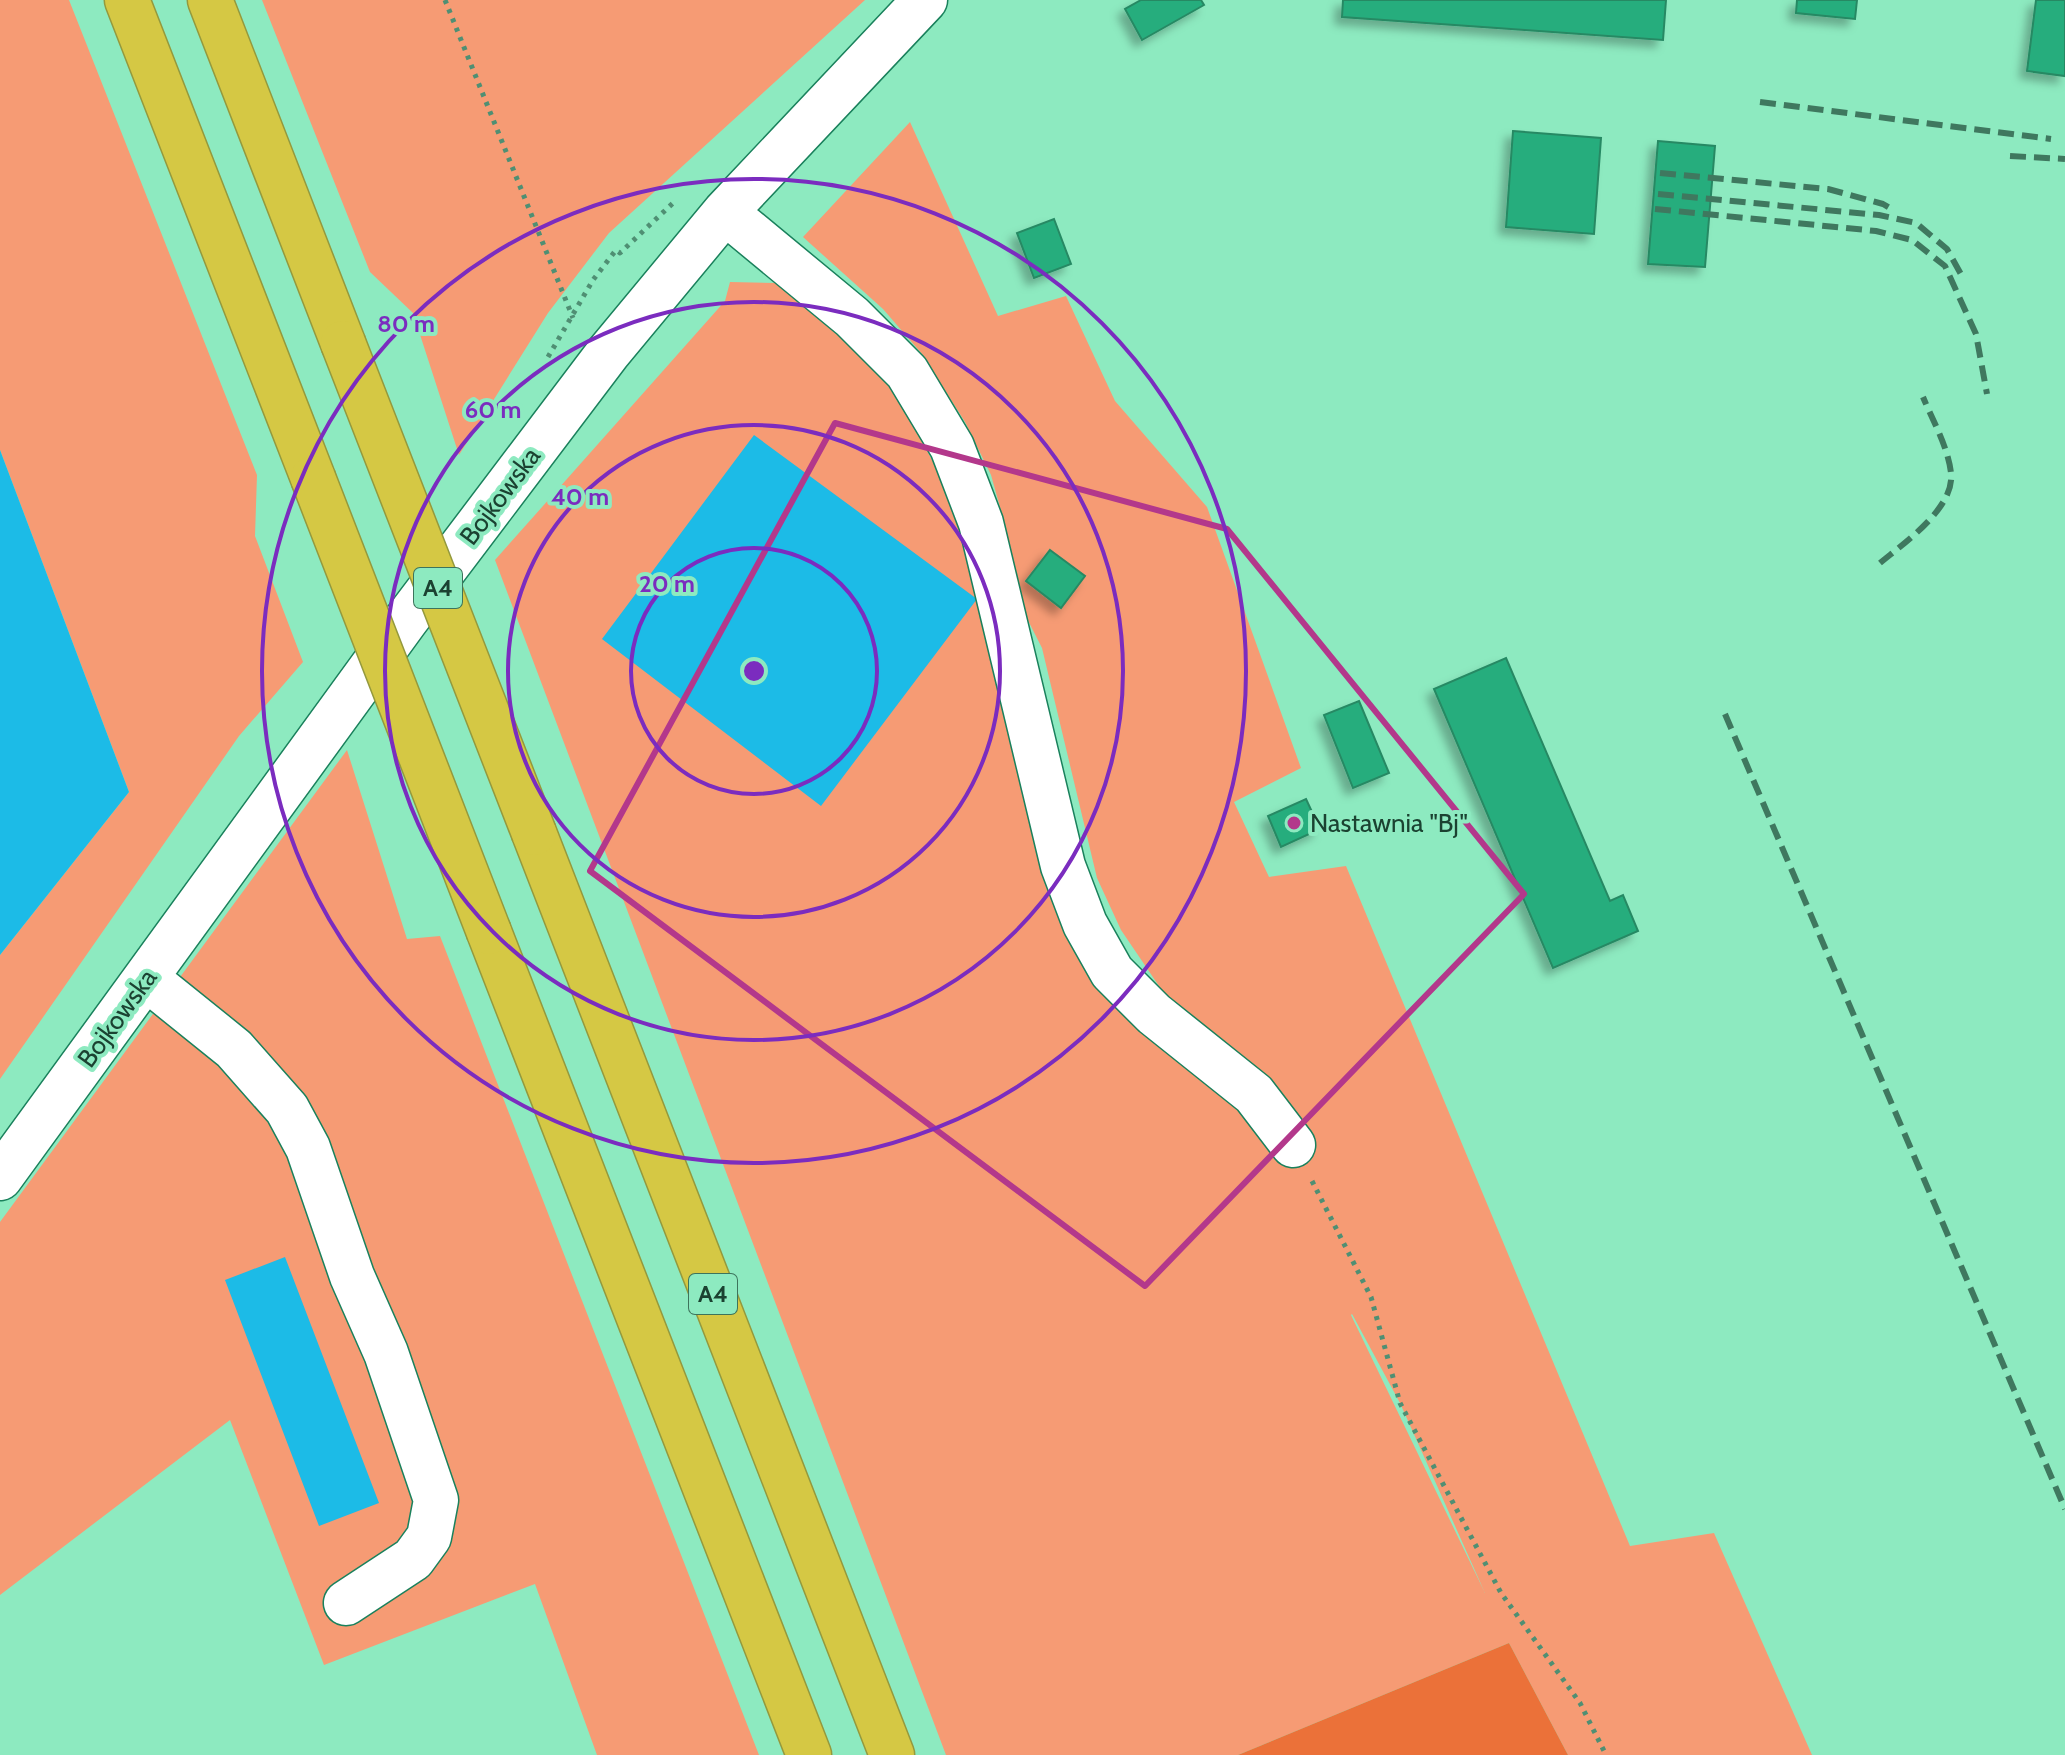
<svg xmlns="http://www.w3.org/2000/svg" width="2065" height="1755" viewBox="0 0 2065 1755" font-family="Cabin,sans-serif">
	<defs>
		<filter id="shadow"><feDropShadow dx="-7" dy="7" stdDeviation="4" flood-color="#0004"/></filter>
	</defs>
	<rect width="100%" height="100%" fill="#8deac0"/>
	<path fill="#f69b74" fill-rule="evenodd" d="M0 0H69L257 475 255 536 303 662 239 736 0 1079V955L129 792 0 450Z
		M262 0H865L609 233 548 313 459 455 413 313 370 272Z
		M910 122 998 316 1066 296 1115 401 1207 507 1301 768 1234 802 1269 877 1346 866 1630 1546 1714 1533 1812 1755H1568L1509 1643 1238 1755H946L495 560 725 301 730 282 776 283 889 378 964 521 1048 884 1241 1107 1121 930 1097 878 1042 648 1008 581 1005 525 991 475 965 422 922 354 883 309 803 237ZM1352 1314 1400 1403 1485 1593 1351 1315Z
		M347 750 407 939 440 936 759 1755H597L535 1584 324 1665 230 1420 0 1595V1222Z"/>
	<path fill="#eb7139" d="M1509 1643 1568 1755H1238Z"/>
	<path fill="#1cbbe7" d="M754 435 977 599 821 806 602 639Z
		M0 450 129 792 0 955Z
		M285 1257 379 1503 319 1526 225 1280Z"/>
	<path fill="#26ad7d" stroke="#268964" stroke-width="2" filter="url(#shadow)" d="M1141 0H1201L1204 5 1142 40 1125 9Z
		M1343 0H1666L1663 40 1342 17Z
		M1797 0H1857L1855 19 1796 13Z
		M2036 0H2065V76L2027 71Z
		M1513 131 1601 138 1594 234 1506 227Z
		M1658 141 1715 146 1705 267 1648 264Z
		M1054 219 1071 264 1034 278 1017 233Z
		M1050 550 1085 576 1061 608 1026 581Z
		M1506 658 1610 901 1623 895 1638 931 1553 968 1434 689Z
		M1359 701 1389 773 1353 788 1324 715Z
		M1306 799 1320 829 1281 847 1268 816Z"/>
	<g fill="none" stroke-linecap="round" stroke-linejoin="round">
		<defs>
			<path id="minor" d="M725 212 852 317 907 372 952 447 981 523 1063 866 1085 924 1112 972 1154 1014 1254 1094 1293 1145
				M146 978 234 1049 287 1109 308 1148 352 1276 386 1353 436 1500 429 1537 413 1559 346 1603
				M0 1178 406 620 608 353 725 212 925 0"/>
			<path id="highway" d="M127 0 313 478
				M210 0 343 343
				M534 833 892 1755
				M489 932 809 1755"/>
		</defs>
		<use href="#minor" stroke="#1a815c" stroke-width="47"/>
		<use href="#highway" stroke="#94993d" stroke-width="47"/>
		<path stroke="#4f8f73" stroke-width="5" stroke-dasharray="4 6" stroke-linecap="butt" d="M445 0 573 318
			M548 357 593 280 616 250 620 253 673 203
			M1312 1181 1371 1297 1400 1403 1501 1593 1580 1703 1606 1755"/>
		<use href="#minor" stroke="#fff" stroke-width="44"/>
		<use href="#highway" stroke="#d5c844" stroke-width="44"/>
		<path stroke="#3f785f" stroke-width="6" stroke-dasharray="16 8" stroke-linecap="butt" d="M1760 102 2051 139
			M2010 156 2065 159
			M1660 173 1828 189 1883 204 1895 211
			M1658 194 1879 215 1916 223 1947 249 1962 276
			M1655 209 1876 231 1912 240 1945 266 1976 334 1987 394
			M1880 563C1904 543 1955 508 1951 473 1948 447 1933 421 1923 397
			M1725 714 2065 1509"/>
		<defs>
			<path id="highway-bridge" d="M343 343 534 833
				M313 478 489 932"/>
		</defs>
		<use href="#highway-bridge" stroke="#94993d" stroke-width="47" stroke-linecap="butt"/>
		<use href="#highway-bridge" stroke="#d5c844" stroke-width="44"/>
	</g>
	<path fill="none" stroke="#b3388b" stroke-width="6" stroke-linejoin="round" d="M835 423 1227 529 1524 894 1145 1286 590 871Z"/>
	<g fill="none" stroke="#7b2cbf" stroke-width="4">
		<circle cx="754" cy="671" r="123"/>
		<circle cx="754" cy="671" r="246"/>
		<circle cx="754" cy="671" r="369"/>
		<circle cx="754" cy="671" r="492"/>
	</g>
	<circle fill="#b3388b" stroke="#8deac0" stroke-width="3" cx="1294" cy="823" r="8"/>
	<g text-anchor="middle" stroke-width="8" stroke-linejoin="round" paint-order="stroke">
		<g fill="#8deac0" stroke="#3d745c" stroke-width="2">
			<rect x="414" y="568" width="48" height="40" rx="6"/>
			<rect x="689" y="1274" width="48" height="40" rx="6"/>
		</g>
		<g font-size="24" font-weight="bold" fill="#1b4231">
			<text x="438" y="596">A4</text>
			<text x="713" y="1302">A4</text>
		</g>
		<g font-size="26" fill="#1b4231" stroke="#8deac0">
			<text transform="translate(500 496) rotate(-53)" y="9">Bojkowska</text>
			<text transform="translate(117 1018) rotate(-54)" y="9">Bojkowska</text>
		</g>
		<g font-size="26" fill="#1b4231" stroke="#8deac0" text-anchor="start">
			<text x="1310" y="832">Nastawnia "Bj"</text>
		</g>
	</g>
	<circle cx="754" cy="671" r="12" fill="#7b2cbf" stroke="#8deac0" stroke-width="4"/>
	<g font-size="24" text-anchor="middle" font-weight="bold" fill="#7b2cbf" stroke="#8deac0" stroke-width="8" stroke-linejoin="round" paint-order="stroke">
		<text x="406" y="332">80 m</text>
		<text x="493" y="418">60 m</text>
		<text x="580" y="505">40 m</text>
		<text x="667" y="592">20 m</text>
	</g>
</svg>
